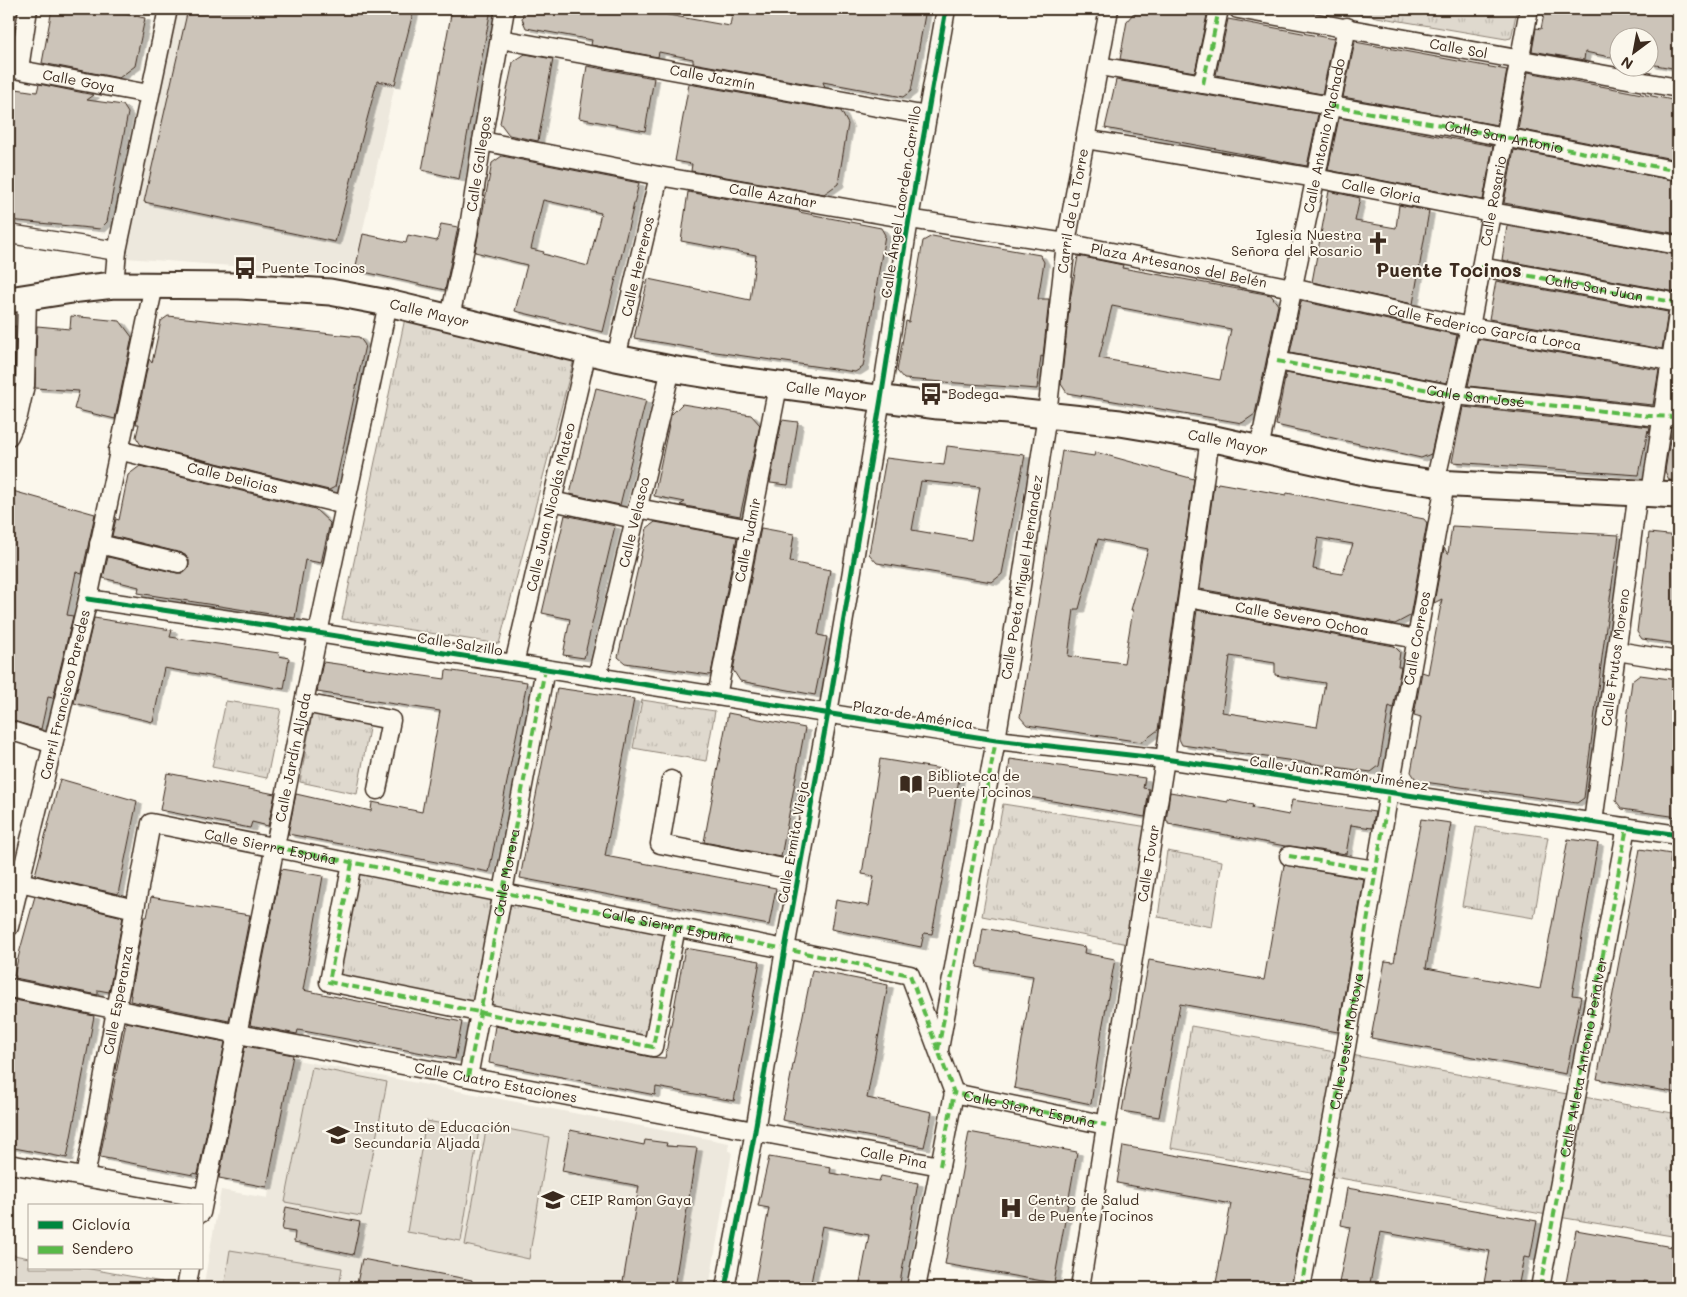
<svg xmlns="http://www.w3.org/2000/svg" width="1687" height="1297" viewBox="0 0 1687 1297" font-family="Mali,sans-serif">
	<defs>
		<pattern id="park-tufts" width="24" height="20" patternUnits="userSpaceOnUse" patternTransform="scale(1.25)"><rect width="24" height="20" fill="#dfd9ce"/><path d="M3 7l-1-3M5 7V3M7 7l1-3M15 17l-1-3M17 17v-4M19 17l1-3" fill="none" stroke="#c0bab0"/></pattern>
		<filter id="shadow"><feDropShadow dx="5.5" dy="3" stdDeviation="0" flood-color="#0004"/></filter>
	</defs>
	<rect width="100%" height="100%" fill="#fbf7ec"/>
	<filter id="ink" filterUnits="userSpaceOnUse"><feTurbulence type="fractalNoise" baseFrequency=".02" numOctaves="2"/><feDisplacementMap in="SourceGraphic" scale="10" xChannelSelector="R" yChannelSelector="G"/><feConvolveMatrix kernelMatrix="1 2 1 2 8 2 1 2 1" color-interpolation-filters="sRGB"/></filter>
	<g filter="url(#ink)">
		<path fill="#ede8dd" d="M178 9H414L395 84 353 275 126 258Z
			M292 1059 729 1143 728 1150 732 1152 709 1288H203L221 1190 268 1198 269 1188 266 1187Z"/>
		<path fill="#dfd9ce" stroke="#8d8276" d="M312 1067 387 1082 361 1216 285 1202Z
			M426 1121 479 1130 461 1241 407 1232Z
			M487 1125 549 1137 529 1259 465 1245Z
			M230 1250 342 1268 339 1288H224Z
			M9 1254 29 1258V1268H85L162 1282 160 1288H9Z"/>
		<path fill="url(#park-tufts)" stroke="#8d8276" d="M1330 9H1517L1512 34 1511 38 1506 39Z
			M405 318 574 359 499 644 342 619Z
			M642 700 715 711 706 761 633 748Z
			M226 701 281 709 267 778 212 767Z
			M312 714 370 723 357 794 300 782Z
			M1003 804 1148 827 1128 944 982 916Z
			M1476 827 1548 837 1534 918 1462 906Z
			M1167 851 1222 861 1212 927 1158 917Z
			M352 863 676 927 653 1047 329 982Z
			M1191 1026 1678 1114V1237L1553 1216 1171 1148Z"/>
		<path fill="#ccc4b9" stroke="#3b2a1e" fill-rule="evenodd" filter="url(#shadow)" d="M52 9H98L145 18 135 66 119 78 42 63Z
			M188 9H414L395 84 377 81 335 242 144 202Z
			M452 9H491L459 179 422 170Z
			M524 9H635L730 26 733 9H926L911 91 903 97 823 82 825 87 693 63V59L659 52 658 57 591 45 592 40 526 28 522 19Z
			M1137 9H1171L1207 15 1195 72 1120 59 1127 21Z
			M1545 9H1678V69L1650 64V38H1620V59L1585 52 1584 60 1532 51 1536 28 1541 29Z
			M1228 19 1334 39 1322 94 1216 75Z
			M1355 42 1507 70 1497 125 1343 97Z
			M525 54 553 59 538 141 509 135 500 123 513 62Z
			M587 66 654 78 645 131 579 118Z
			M1528 72 1678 101V160L1518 129Z
			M1116 80 1318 114 1307 166 1105 128Z
			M39 84 94 95 87 100 123 105 128 113 107 222 100 229 9 220V88L37 92Z
			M689 84 841 111 848 124 838 184 824 194 691 171 692 164 675 161Z
			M1339 118 1493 146 1483 200 1328 170Z
			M1514 150 1678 181V234L1504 203Z
			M502 156 639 183 603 332 515 311 527 265 475 252 492 163ZM543 200 601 213 588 266 543 254 544 252 531 249Z
			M1329 191 1360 198 1355 221 1396 228 1399 205 1429 211 1413 304 1312 282Z
			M688 192 800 211 799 212 881 228 885 235 863 367 855 372 709 351 634 338 648 279 750 300 756 255 681 241Z
			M441 224 458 227 445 290 355 270 363 234 406 243 408 235 437 241Z
			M1507 226 1678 255V280L1676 292 1502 260Z
			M932 236 1040 255 1044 262 1038 299H1049L1043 357 1041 356 1037 389 904 379 897 371 906 321 909 322 923 241Z
			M1078 256 1123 265 1122 268 1271 295 1278 305 1255 414 1242 423 1067 393 1061 384 1070 300ZM1112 306 1231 329 1220 380 1099 358Z
			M1496 281 1668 312 1662 349 1489 319Z
			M1301 301 1457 335 1447 383 1290 353Z
			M71 316 120 321 132 337 115 419 74 409 79 391 35 388 37 326 70 329Z
			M168 316 359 337 365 345 335 487 329 490 141 445 136 437 139 424H136L149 359 152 363 161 321Z
			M16 326 14 384V387L9 386V327Z
			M1478 339 1659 370 1653 405 1468 386Z
			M1286 373 1442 403 1431 454 1421 458 1276 425Z
			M596 388 646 400 620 505 570 494Z
			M682 404 751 415 760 425 740 516 680 505 685 502 654 496 671 415Z
			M1463 407 1650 427 1649 433 1648 430 1639 475 1452 462Z
			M782 420 798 422 788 485 770 483Z
			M1672 427 1678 428V481L1669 480 1665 471Z
			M947 446 1025 455 1002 574 992 582 877 563 869 554 886 458 944 465ZM921 481 980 487 971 540 912 530Z
			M1062 451 1094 456 1095 452 1194 479 1158 730 1142 742 1027 725 1020 717ZM1098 539 1148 549 1131 610H1133L1124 663 1068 656 1074 609H1079Z
			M140 466 315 509 330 523 321 563 305 560 295 618 138 593 139 587 103 578 108 557 177 573H182L189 566V560L182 553 112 536 116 519 119 520 128 475Z
			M1218 483 1286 495 1287 493 1424 519 1427 523 1410 616 1395 624 1200 589 1214 484 1217 485ZM1318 538 1353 544 1342 574 1313 569Z
			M9 490 95 514 82 574 76 572 67 615 73 616 53 698 48 697 41 729 9 720V611L14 589 9 588Z
			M565 515 615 526 584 658 563 655 570 619 542 613Z
			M655 522 737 537 711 674 709 675 625 663 618 657 647 528Z
			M1452 526 1619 535 1605 634 1584 798 1577 803 1417 781 1411 772 1421 717 1414 715 1422 672 1428 674 1442 599 1434 603 1444 548 1448 554Z
			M761 528 794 534 790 562 830 570 818 635 827 637 815 695 740 681 733 670Z
			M1649 533 1678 536V644L1642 639 1637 632Z
			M1197 610 1394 646 1400 652 1398 667H1401L1393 708 1389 706 1379 766 1371 772 1182 745 1179 739ZM1230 656 1275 663V675L1325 683 1317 727 1222 712Z
			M94 618 172 630 170 637 279 653V656L289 658 284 689 164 668 153 722 74 703Z
			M323 662 445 679 446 670 527 682 489 872 288 834 296 794 371 811 372 802 422 812 440 711 317 692Z
			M1640 675 1678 680V817L1622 809 1616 801 1632 681Z
			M557 688 634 699 605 856 776 888 769 925 520 878Z
			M728 713 805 728 781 857 704 842Z
			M880 759 960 772 945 864 932 934 924 933 921 947 831 929 836 900 869 906 874 876 862 874Z
			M1010 759 1145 778 1143 788 1149 789 1145 817 1006 793Z
			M167 773 275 794 268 826 252 822 250 828 160 810Z
			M60 779 137 801 118 894 35 875Z
			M1170 792 1228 802V800L1253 805 1252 808 1289 815 1292 800 1375 812 1372 828 1351 825 1346 854 1291 846H1285L1168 824V821H1166Z
			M1421 819 1451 823 1426 968 1540 989 1568 839 1598 843 1572 995 1581 996 1566 1074 1371 1038 1385 961 1394 962Z
			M1640 849 1671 854 1670 863 1678 865V1093L1597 1079Z
			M1284 865 1364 879 1338 1032 1180 1004 1159 1117 1122 1111 1149 960 1264 980Z
			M281 869 323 876 303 990 462 1022 455 1059 298 1030 297 1034 250 1025Z
			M35 896 123 917 109 992 98 990V995L15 978 16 976H14L20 950Z
			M151 897 185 903 184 905 250 915 229 1021 130 1001 131 995H130L144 917H147Z
			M983 928 1085 947 1084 953 1115 959 1102 1029 1091 1104 1014 1088 1033 976 977 967Z
			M685 948 760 961 734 1101 656 1087 655 1095 489 1063 495 1026 651 1057 665 1058Z
			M812 970 888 985 867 1098 932 1112 924 1147 782 1120Z
			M10 999 94 1016 67 1158 9 1147Z
			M126 1022 225 1042 198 1174 193 1173V1175L100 1157Z
			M245 1046 293 1055 267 1187 219 1178Z
			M570 1130 644 1145 645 1140 667 1143 666 1146 697 1148 674 1288H622L639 1186 562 1171Z
			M969 1132 1077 1152 1054 1283 945 1264Z
			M1123 1146 1311 1179 1291 1288H1215L1231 1204 1117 1183Z
			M769 1157 831 1167 830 1173 879 1181 881 1176 918 1183 899 1288H859L869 1235 822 1226 810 1288H754L769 1208 758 1206Z
			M1347 1188 1537 1221 1530 1258 1524 1257 1518 1288H1483L1490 1251 1380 1232 1369 1288H1338L1350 1227 1341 1225Z
			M286 1207 360 1222 353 1255 294 1242 295 1232 282 1230Z
			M1576 1230 1678 1248V1286L1644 1281 1643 1288H1565Z
			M362 1259 472 1280 471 1288H356Z"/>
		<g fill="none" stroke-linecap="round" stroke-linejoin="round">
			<defs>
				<g id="street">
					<path id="s1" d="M1238 9 1678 88"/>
					<path id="s2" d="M500 39 927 116"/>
					<path id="s3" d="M1099 66 1453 127 1678 171"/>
					<path id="s4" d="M9 68 149 94"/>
					<path d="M19 69 28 9"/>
					<path d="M1203 84 1219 9"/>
					<path id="s5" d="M1085 139 1315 178 1491 212 1678 245"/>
					<path id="s6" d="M482 141 659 176 909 219 1066 243 1292 288 1470 327 1678 362"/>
					<path d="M9 234 117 251"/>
					<path id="s7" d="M1481 267 1678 303"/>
					<path d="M114 285 117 251 168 9"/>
					<path id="s8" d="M450 317 468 234 482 141 505 9"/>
					<path id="s9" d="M616 358 659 176"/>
					<path d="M1277 361 1455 395 1650 416 1678 417"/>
					<path d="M9 436 18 416 25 385 27 297"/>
					<path id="s10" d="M1259 449 1347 27"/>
					<path id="s11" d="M118 450 345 505"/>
					<path id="s12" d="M1435 483 1470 327 1529 9"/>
					<path d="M1651 493 1678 314"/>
					<path d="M552 501 635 519"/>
					<path d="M637 508 750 529"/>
					<path d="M99 544 179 563"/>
					<path id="s13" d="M1188 598 1417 639"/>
					<path d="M88 599 318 633 996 740 1165 759 1678 835"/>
					<path d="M1617 651 1678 661"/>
					<path id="s14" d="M514 664 587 351"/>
					<path id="s15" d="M597 677 671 369"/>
					<path id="s16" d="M717 696 778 386"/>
					<path d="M304 703 391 720 377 790"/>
					<path d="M9 730 53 744"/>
					<path d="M671 780 660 844 799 871"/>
					<path id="s17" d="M1593 822 1638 492"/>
					<path d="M1289 856 1375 870"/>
					<path d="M352 863 329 982 653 1047 676 927"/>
					<path d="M20 882 135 909"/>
					<path id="s18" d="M9 927 88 599 154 285"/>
					<path id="s19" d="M9 988 238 1034 940 1166 916 1288"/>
					<path id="s20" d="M939 1049 996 740 1020 592 1047 415 1066 243 1109 9"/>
					<path id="s21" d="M468 1077 545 669"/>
					<path d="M9 1164 204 1198"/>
					<path d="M940 1166 954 1093"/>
					<path id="s22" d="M85 1177 151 823 785 949 910 975 954 1093 1106 1125"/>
					<path id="s23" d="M201 1213 318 633 388 303"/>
					<path d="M186 1288 190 1268"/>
					<path d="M725 1288 755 1131 785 949 828 713 881 399 909 219 946 9"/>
					<path id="s24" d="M1080 1288 1165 759 1210 438"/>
					<path id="s25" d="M1301 1288 1345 1053 1389 792 1445 484"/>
					<path id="s26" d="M1540 1288 1627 827"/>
				</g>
				<g id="secondary">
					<path id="s27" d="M9 300 79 289 114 285 240 286 330 292 388 303 616 358 671 369 740 380 938 406 1008 411 1120 423 1210 438 1373 474 1435 483 1678 495"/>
				</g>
			</defs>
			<use href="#street" stroke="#3b2a1e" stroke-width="21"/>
			<use href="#secondary" stroke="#3b2a1e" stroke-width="29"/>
			<use href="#street" stroke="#fbf7ec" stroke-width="18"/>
			<use href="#secondary" stroke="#fbf7ec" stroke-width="25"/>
			<g stroke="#58b947" stroke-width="4" stroke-dasharray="8 4" stroke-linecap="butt">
				<path d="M1203 84 1219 9"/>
				<path d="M1330 106 1453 127 1678 171"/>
				<path d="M1481 267 1678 303"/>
				<path id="s28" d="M1277 361 1455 395 1650 416 1678 417"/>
				<path id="s29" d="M275 847 785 949 910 975 954 1093 1106 1125"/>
				<path d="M1289 856 1375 870"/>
				<path d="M352 863 329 982 653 1047 676 927"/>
				<path d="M938 1050 996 740"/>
				<path d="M468 1077 545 669"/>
				<path d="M940 1166 954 1093"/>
				<path d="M1301 1288 1345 1053 1389 792"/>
				<path d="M1540 1288 1627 827"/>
			</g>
			<defs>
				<path id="cycleway" d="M88 599 318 633 996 740 1165 759 1678 835
					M725 1288 755 1131 785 949 828 713 881 399 909 219 946 9"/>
			</defs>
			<use href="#cycleway" stroke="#fbf7ec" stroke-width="8"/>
			<use href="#cycleway" stroke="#00873e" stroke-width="5"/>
		</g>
	</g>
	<defs>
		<symbol id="church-bare" viewBox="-9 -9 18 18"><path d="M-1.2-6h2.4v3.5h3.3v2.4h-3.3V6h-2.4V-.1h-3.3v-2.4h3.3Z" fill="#3b2a1e" stroke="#fbf7ec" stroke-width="2.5" paint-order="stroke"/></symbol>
		<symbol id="bus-bare" viewBox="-9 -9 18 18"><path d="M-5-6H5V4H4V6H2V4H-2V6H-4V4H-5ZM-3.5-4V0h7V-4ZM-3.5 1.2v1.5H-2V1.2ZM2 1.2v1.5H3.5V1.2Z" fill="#3b2a1e" stroke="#fbf7ec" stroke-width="2.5" paint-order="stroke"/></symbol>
		<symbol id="library-bare" viewBox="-9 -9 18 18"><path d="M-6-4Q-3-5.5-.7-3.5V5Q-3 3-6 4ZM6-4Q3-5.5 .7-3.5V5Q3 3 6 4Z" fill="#3b2a1e" stroke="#fbf7ec" stroke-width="2.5" paint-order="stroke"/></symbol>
		<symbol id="school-bare" viewBox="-9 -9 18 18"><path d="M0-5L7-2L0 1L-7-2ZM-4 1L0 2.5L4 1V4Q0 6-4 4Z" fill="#3b2a1e" stroke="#fbf7ec" stroke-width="2.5" paint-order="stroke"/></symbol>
		<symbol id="hospital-bare" viewBox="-9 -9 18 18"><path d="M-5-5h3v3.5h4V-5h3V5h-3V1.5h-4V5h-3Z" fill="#3b2a1e" stroke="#fbf7ec" stroke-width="2.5" paint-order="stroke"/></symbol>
	</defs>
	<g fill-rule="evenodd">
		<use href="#church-bare" x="1362" y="227" width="32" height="32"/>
		<use href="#bus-bare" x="229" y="252" width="32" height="32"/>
		<use href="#bus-bare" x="915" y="378" width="32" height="32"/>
		<use href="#library-bare" x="895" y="768" width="32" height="32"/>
		<use href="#school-bare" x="322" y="1119" width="32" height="32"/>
		<use href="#school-bare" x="537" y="1184" width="32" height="32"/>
		<use href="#hospital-bare" x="995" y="1192" width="32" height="32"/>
	</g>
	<g text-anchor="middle" stroke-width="4" stroke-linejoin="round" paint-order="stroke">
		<g font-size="14" fill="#3b2a1e" stroke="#fbf7ec">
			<text dy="5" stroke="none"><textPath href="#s1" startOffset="224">Calle Sol</textPath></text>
			<text dy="5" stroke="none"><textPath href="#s2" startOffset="216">Calle Jazmín</textPath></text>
			<text dy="5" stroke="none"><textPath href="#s4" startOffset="71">Calle Goya</textPath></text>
			<text dy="5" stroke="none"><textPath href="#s10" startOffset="320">Calle Antonio Machado</textPath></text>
			<text dy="5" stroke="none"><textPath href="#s3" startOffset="411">Calle San Antonio</textPath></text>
			<text dy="5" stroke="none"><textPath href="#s8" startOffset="156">Calle Gallegos</textPath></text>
			<text dy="5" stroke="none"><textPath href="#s5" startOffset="301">Calle Gloria</textPath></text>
			<text dy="5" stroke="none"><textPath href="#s6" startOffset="296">Calle Azahar</textPath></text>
			<text transform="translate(901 202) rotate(-81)" y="5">Calle Ángel Laorden Carrillo</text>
			<text dy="5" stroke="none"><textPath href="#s12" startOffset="288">Calle Rosario</textPath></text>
			<text dy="5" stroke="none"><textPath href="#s20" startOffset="849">Carril de La Torre</textPath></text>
			<text dy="5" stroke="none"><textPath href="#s6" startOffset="708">Plaza Artesanos del Belén</textPath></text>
			<text dy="5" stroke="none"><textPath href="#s9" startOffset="94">Calle Herreros</textPath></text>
			<text dy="5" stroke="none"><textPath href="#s7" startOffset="115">Calle San Juan</textPath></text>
			<text dy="5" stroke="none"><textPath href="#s27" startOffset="424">Calle Mayor</textPath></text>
			<text dy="5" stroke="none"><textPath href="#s6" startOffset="1020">Calle Federico García Lorca</textPath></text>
			<text dy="5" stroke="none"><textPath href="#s27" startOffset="829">Calle Mayor</textPath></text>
			<text dy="5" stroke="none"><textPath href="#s28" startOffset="202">Calle San José</textPath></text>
			<text dy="5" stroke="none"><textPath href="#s27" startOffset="1234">Calle Mayor</textPath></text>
			<text dy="5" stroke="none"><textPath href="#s11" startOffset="118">Calle Delicias</textPath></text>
			<text dy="5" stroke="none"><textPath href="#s14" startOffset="161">Calle Juan Nicolás Mateo</textPath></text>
			<text dy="5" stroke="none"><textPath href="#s15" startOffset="159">Calle Velasco</textPath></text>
			<text dy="5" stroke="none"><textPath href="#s16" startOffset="159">Calle Tudmir</textPath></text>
			<text dy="5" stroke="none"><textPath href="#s20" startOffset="479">Calle Poeta Miguel Hernández</textPath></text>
			<text dy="5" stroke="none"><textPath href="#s13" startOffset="116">Calle Severo Ochoa</textPath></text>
			<text dy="5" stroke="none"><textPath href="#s25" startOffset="660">Calle Correos</textPath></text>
			<text transform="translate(460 644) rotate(9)" y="5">Calle Salzillo</text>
			<text dy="5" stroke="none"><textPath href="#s17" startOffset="166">Calle Frutos Moreno</textPath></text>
			<text dy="5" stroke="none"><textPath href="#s18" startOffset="239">Carril Francisco Paredes</textPath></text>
			<text transform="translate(913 715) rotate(9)" y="5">Plaza de América</text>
			<text dy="5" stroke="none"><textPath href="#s23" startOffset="465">Calle Jardín Aljada</textPath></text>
			<text transform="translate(1339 773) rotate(8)" y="5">Calle Juan Ramón Jiménez</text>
			<text transform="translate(793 842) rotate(-80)" y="5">Calle Ermita Vieja</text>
			<text dy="5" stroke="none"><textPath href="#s22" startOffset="482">Calle Sierra Espuña</textPath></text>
			<text dy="5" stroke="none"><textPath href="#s24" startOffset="430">Calle Tovar</textPath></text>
			<text dy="5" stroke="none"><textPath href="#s21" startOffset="208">Calle Morera</textPath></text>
			<text dy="5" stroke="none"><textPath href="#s29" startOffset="401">Calle Sierra Espuña</textPath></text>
			<text dy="5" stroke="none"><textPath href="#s22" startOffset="180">Calle Esperanza</textPath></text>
			<text dy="5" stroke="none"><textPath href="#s25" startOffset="251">Calle Jesús Montoya</textPath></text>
			<text dy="5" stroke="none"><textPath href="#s26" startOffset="235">Calle Atleta Antonio Peñalver</textPath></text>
			<text dy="5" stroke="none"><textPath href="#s19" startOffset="496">Calle Cuatro Estaciones</textPath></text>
			<text dy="5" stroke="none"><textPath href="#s29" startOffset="851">Calle Sierra Espuña</textPath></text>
			<text dy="5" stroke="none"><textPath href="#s19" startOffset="901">Calle Pina</textPath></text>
		</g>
		<g font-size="14" fill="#3b2a1e" stroke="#fbf7ec" text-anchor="start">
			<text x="1362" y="240" text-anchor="end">Iglesia Nuestra<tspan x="1362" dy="16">Señora del Rosario</tspan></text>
			<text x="262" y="273">Puente Tocinos</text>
			<text x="948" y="399">Bodega</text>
			<text x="928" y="781">Biblioteca de<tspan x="928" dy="16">Puente Tocinos</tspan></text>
			<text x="354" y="1132">Instituto de Educación<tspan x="354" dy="16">Secundaria Aljada</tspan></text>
			<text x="570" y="1205">CEIP Ramon Gaya</text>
			<text x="1028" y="1205">Centro de Salud<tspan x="1028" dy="16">de Puente Tocinos</tspan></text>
		</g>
		<g font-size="19" font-weight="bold" fill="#3b2a1e" stroke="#fbf7ec">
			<text x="1449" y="277">Puente Tocinos</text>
		</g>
	</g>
	<rect width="1687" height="1297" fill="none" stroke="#fbf7ec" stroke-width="30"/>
	<rect x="15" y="15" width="1657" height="1267" fill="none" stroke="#3b2a1e" stroke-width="2" filter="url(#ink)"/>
	<rect x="28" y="1204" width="175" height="65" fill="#fbf7ec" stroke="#aea59a"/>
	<rect x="38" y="1221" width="25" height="8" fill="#00873e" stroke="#aea59a"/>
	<text x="72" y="1230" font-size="15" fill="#3b2a1e">Ciclovía</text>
	<rect x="38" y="1246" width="25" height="8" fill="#58b947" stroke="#aea59a"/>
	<text x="72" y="1254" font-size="15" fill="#3b2a1e">Sendero</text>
	<g transform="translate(1634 52) rotate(212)"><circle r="24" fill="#fbf7ec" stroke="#aea59a"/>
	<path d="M0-4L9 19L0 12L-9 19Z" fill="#3b2a1e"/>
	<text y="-8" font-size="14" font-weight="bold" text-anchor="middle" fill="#3b2a1e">N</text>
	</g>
</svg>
